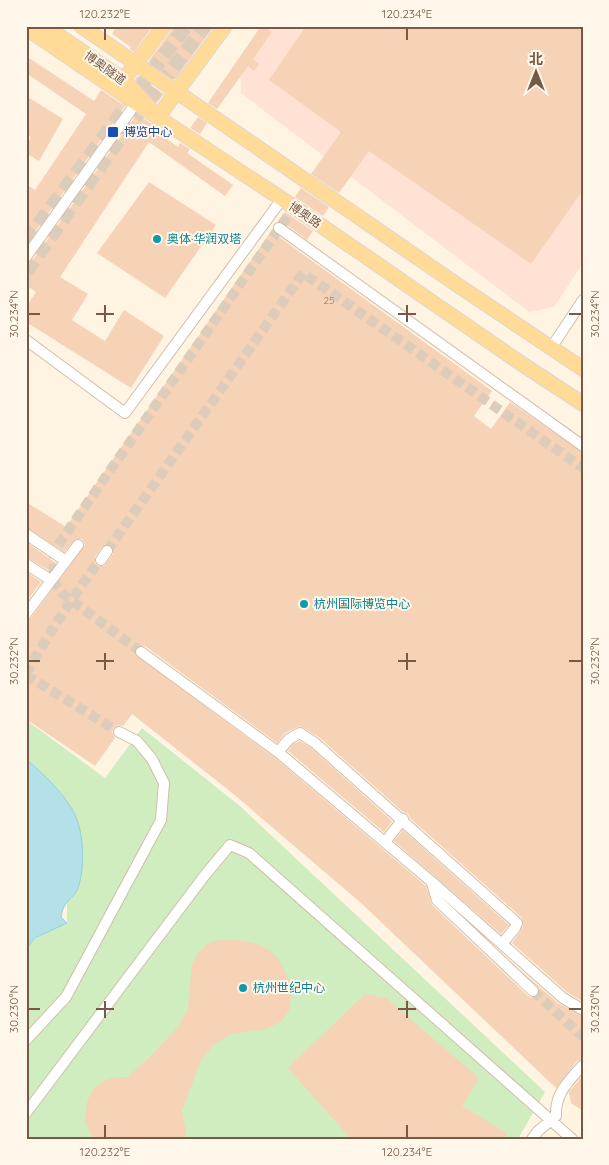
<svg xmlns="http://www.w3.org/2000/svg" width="609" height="1165" viewBox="0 0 609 1165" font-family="Quicksand,'Noto Sans SC',sans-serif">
	<rect width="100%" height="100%" fill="#fef4e1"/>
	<path fill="#ffe2d4" d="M262 26H583V263L554 307 529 312 241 93 240 67Z"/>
	<path fill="#d0edbf" d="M26 720 105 778 142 728 240 806 545 1092 518 1139H26V949L35 939 67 922V900L77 891 62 794 26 760Z"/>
	<path fill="#b4e0e9" stroke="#9ad0dc" d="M26 760C41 770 68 798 75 815 84 833 85 869 78 888 74 899 64 899 61 917L67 923 35 938 26 949Z"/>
	<path fill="#f6d2b7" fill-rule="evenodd" d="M117 26H153L134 52 130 49 131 47 112 34Z
		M173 26H214L175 80 148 62 171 31Z
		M261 26H265L272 32 253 59 259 64 254 71 248 66 217 109 208 103Z
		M306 26H583V190L531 264 369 151 339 193 311 174 341 132 269 80Z
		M26 56 94 101 101 90 125 106 26 245V184L35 190 86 114 26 73Z
		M138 76 164 94 157 103 135 79Z
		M26 96 63 119 39 161 26 153V146L31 137 26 134Z
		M137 114 158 128 156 131 178 147 180 143 190 149 187 153 233 185 225 196 149 142 60 277 88 294 72 320 105 341 124 310 164 336 131 388 26 322V307L36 292 26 285V264L32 261Z
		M198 117 207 123 200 134 190 128Z
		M149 182 216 225 165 298 97 253Z
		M301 188 329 207 323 216 295 197Z
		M285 212 313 231 307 240 283 222 278 221Z
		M272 230 275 234 492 391 474 416 491 429 510 402 583 453V1002L567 992 512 943 520 932 523 926 522 918 410 818 408 814 403 812 319 737 300 726 285 733 277 743 145 646H138L134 651 135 654 274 757 426 886 432 905 528 996 532 998 538 996 539 989 518 968 558 1003 583 1017V1059L577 1061 556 1088 361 903 231 792 132 714 123 726 118 725 113 729 112 733 115 738 95 766 26 719V621L31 618 85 545 82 539H76L64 552 26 527V502L66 527ZM108 544 113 548V554L104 566H98L95 563V557L102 547Z
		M26 542 56 563 50 571 26 557Z
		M26 572 41 582 26 602Z
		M300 741 311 748 392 821 384 832 288 751 293 744Z
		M403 830 509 925 501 934 394 841Z
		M220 940H238L260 945 272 952 280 962 291 983 292 993 289 1010 282 1021 266 1029 230 1034 213 1045 201 1060 182 1111 186 1131 185 1139H93L85 1121 87 1102 93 1089 104 1081 115 1077H127L149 1058 176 1029 188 1010 192 964 199 952 209 943Z
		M365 994 386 998 479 1078 462 1106 507 1133 504 1139H351L288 1068Z
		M583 1075V1111L571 1103 569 1092Z"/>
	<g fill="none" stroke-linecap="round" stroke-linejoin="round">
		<path stroke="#dccdba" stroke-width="10" stroke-dasharray="10 5" stroke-linecap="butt" d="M107 551 303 273 583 468
			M141 652 63 594 55 583 53 561 58 545 294 207
			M26 674C47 636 71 600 96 565
			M26 675 119 732
			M533 991 583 1037"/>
		<path stroke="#dccdba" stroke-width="14" stroke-dasharray="14 7" stroke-linecap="butt" d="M26 241 186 26
			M26 272 131 123 205 26"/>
		<defs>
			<path id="minor" d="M279 228 583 446
				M26 257 136 103
				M26 340 125 413 282 199
				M551 348 583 300
				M26 534 66 561
				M101 560 107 551
				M26 564 51 580
				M26 614 78 545
				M141 652 278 752 432 882 563 998 583 1010
				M278 752 289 739 300 733 315 743 517 923 515 928 502 944
				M385 842 403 819
				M432 883 437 900 533 991
				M26 1040 66 997 161 820 164 783 152 759 137 741 119 732
				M26 1113 205 875 230 845 249 853 572 1139
				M532 1139 538 1131 556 1116C555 1093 568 1082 582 1066"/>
			<path id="major" d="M45 26 124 80 158 117 225 26
				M81 26 456 284 583 369
				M26 28 136 103 294 207 522 364 583 404
				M118 87 164 26"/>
		</defs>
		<use href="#minor" stroke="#d2bdaa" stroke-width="12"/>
		<use href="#major" stroke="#ded7d3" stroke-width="16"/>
		<use href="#minor" stroke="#fff" stroke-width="10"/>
		<use href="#major" stroke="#ffdb97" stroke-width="14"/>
	</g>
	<path fill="none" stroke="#775946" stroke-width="2" d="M105 28V40M407 28V40M105 305V322M407 305V322M28 314H40M96 314H114M398 314H416M569 314H582M105 653V670M407 653V670M28 661H40M96 661H114M398 661H416M569 661H582M105 1001V1018M407 1001V1018M28 1009H40M96 1009H114M398 1009H416M569 1009H582M105 1125V1138M407 1125V1138"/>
	<rect fill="#1a4fb4" stroke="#fff7e9" stroke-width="2" x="107" y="126" width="12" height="12" rx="2.5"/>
	<g fill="#0f9aa8" stroke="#fff7e9" stroke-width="2">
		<circle cx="157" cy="239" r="5"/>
		<circle cx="304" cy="604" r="5"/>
		<circle cx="243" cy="988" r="5"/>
	</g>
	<g text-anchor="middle" stroke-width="4" stroke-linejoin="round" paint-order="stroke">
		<g font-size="10" fill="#977762">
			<text x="329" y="304">25</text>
		</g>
		<g font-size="12" fill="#775946" stroke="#fff7e9">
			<text transform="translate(105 68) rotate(36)" y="4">博奥隧道</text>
			<text transform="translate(305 215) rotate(34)" y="4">博奥路</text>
		</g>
		<g font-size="12" fill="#164399" stroke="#fff7e9" text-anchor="start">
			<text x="124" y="136">博览中心</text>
		</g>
		<g font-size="12" fill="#0d838f" stroke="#fff7e9" text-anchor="start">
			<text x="167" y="243">奥体·华润双塔</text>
			<text x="314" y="608">杭州国际博览中心</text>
			<text x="253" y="992">杭州世纪中心</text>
		</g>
	</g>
	<rect width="609" height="1165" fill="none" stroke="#fff7e9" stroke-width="55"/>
	<g transform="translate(536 72)" stroke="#fff7e9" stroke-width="4" paint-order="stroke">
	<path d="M0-4L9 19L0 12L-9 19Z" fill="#775946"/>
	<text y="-8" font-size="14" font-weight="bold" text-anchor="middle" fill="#775946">北</text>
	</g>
	<rect x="28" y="28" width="554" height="1110" fill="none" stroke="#775946" stroke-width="2"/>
	<g font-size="12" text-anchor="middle" fill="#775946">
		<text x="105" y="18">120.232°E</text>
		<text x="407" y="18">120.234°E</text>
		<text transform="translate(14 314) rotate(-90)" y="4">30.234°N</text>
		<text transform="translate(595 314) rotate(-90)" y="4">30.234°N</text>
		<text transform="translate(14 661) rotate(-90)" y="4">30.232°N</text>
		<text transform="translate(595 661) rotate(-90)" y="4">30.232°N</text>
		<text transform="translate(14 1009) rotate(-90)" y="4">30.230°N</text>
		<text transform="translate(595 1009) rotate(-90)" y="4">30.230°N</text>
		<text x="105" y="1156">120.232°E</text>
		<text x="407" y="1156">120.234°E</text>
	</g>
</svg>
